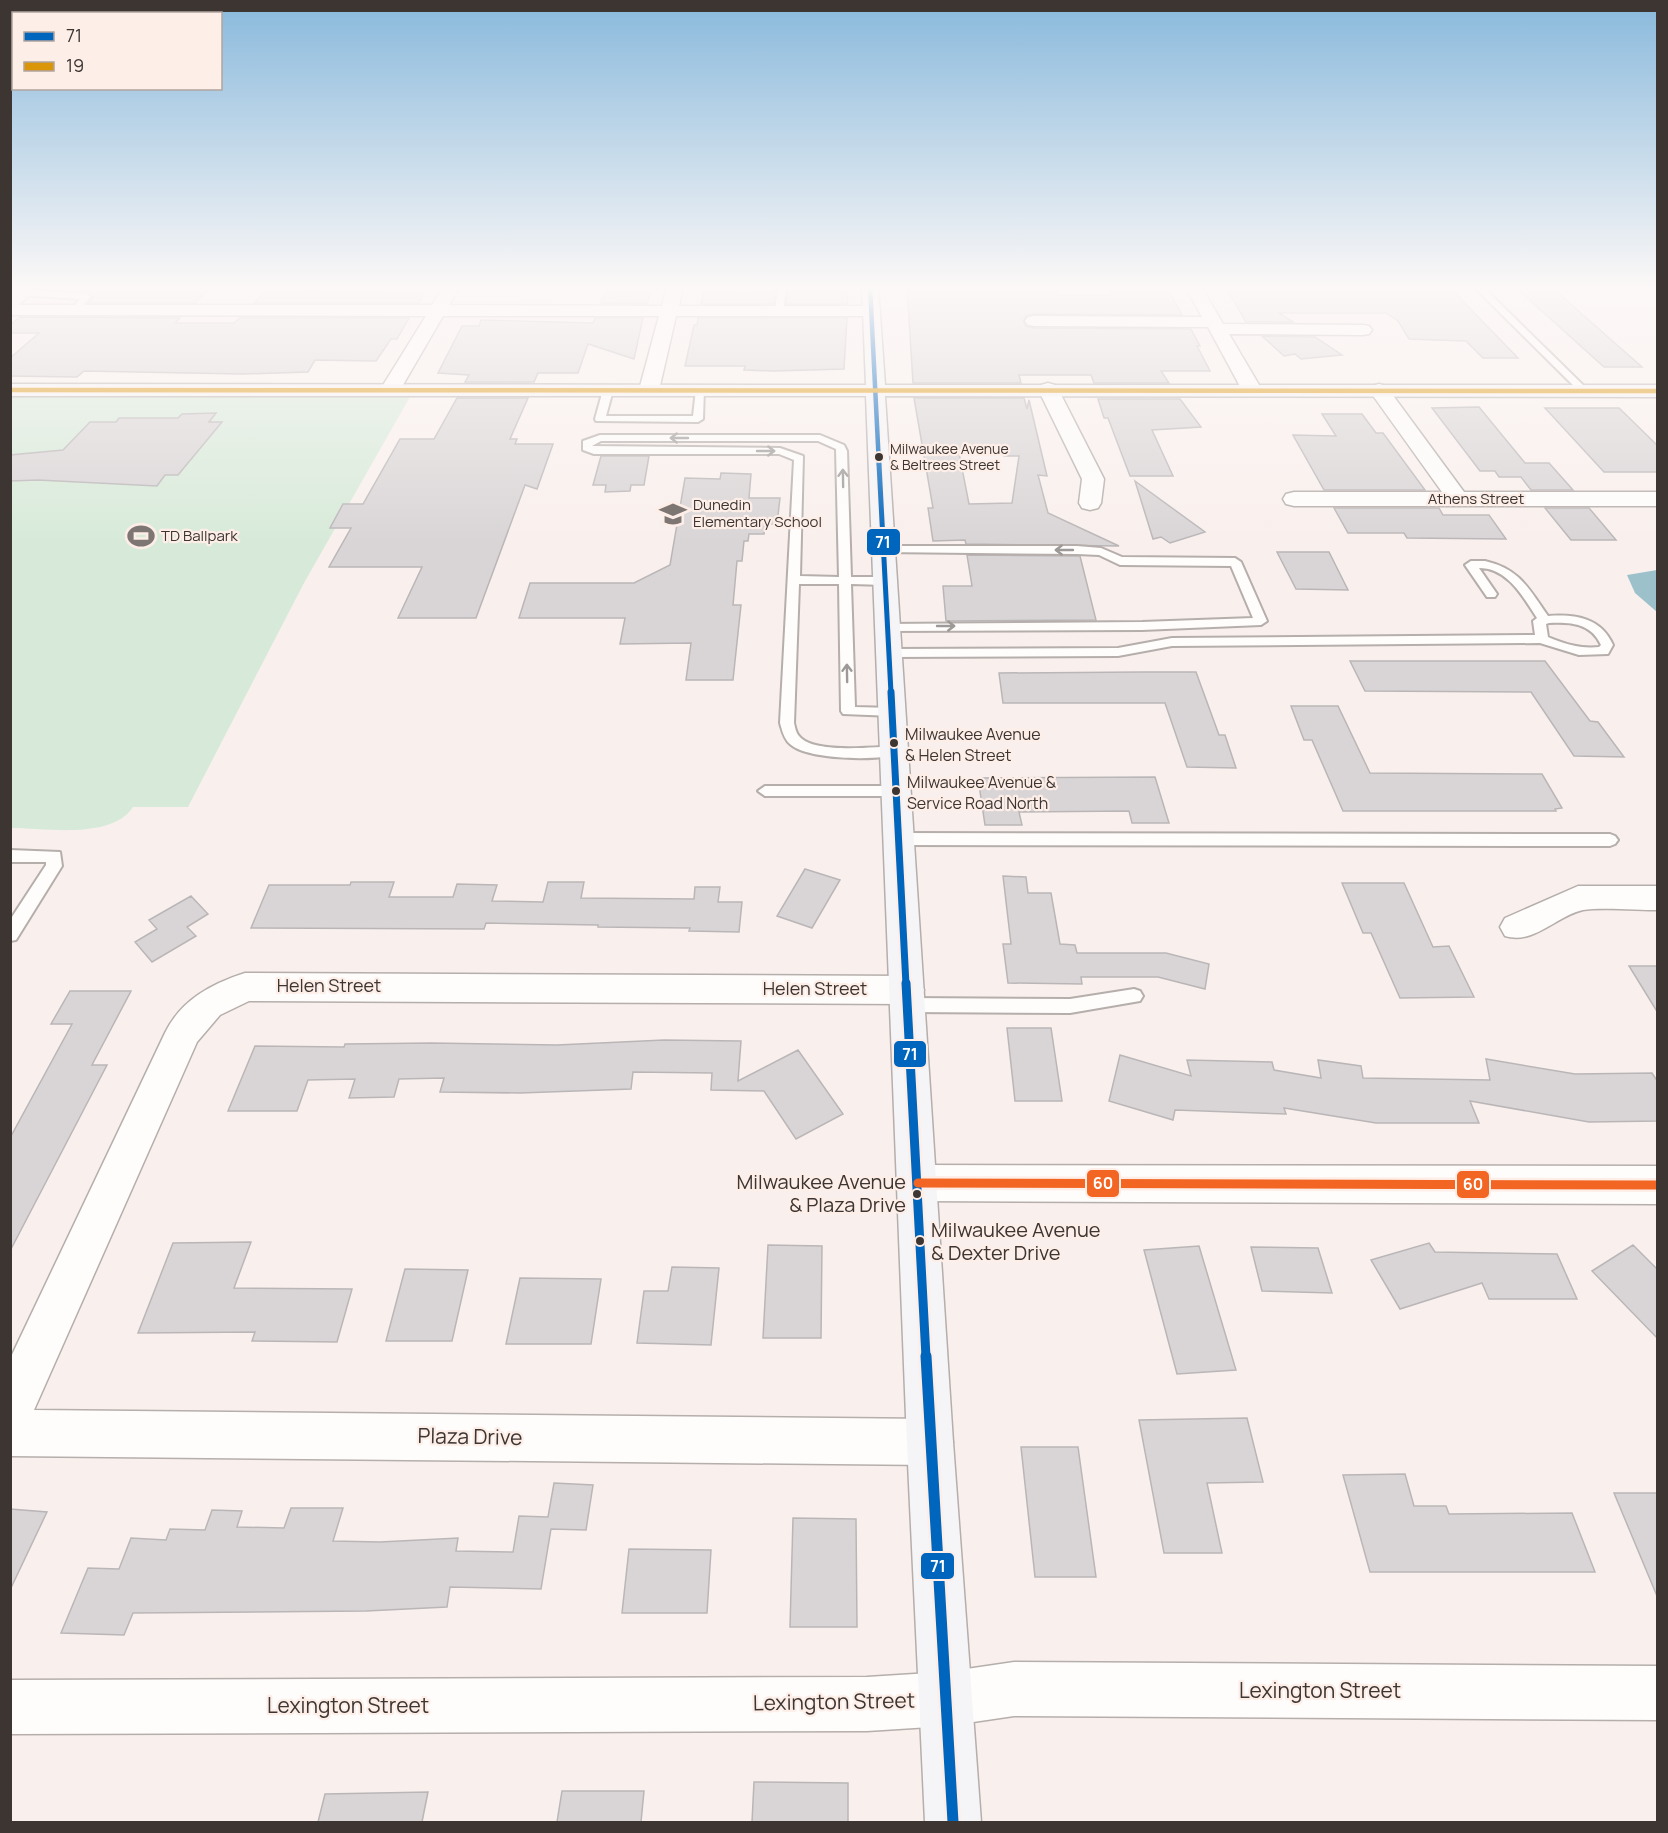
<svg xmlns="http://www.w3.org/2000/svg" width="1668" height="1833" viewBox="0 0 1668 1833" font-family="Manrope,sans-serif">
	<rect width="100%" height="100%" fill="#f9f0ed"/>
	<path fill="#d7ead9" d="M11 394 411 395 304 583 188 807H133C112 840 44 828 11 828Z"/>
	<path fill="#9cc1ca" d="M1657 570H1658L1657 612 1635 593 1627 575Z"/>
	<path fill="#d9d5d6" stroke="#bab6b8" stroke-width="1.5" fill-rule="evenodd" d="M59 286H212L195 303H88L93 297 88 292 54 290Z
		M271 286H299L295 291H317L316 292 424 293 419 303H254Z
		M608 286H653L647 304 601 303Z
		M705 286H734L733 293 775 292 774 304H701Z
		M907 286H1055L1058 295H1110L1107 286H1166L1182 315 1034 314 1026 316 1023 321 1026 326 1034 328 1191 329 1200 346H1197L1210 371H1161L1169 383H1094L1091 375H1019L1021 383H913Z
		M1225 286H1448L1518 358H1483L1466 341 1409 339 1398 321 1386 313H1279L1293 322H1246Z
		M1514 286H1550L1642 367H1604Z
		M788 292H848L847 304H786Z
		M20 317 180 318 175 323H234L240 318H409L397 339H391L376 361 315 360 308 372 243 374 84 371 77 377 10 376V358L39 333H10V325Z
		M595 318H643L634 359 588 344 578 373H538L534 382H465L469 375 438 373 462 326H479L481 320 593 323Z
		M698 318H847L844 369 773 371 744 370 745 366H685L694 325H697Z
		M1262 336 1315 337 1342 355 1301 359 1295 354 1284 356Z
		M457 398H528L510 439H517L515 444H553L537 489 525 485 476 618H398L422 567H329L351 528H330L343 504H363L400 439H434Z
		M914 398H1024L1027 409 1029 400 1047 476 1038 475 1048 513 1119 546 966 544 965 540 933 541 928 508H933ZM959 453H1003L1004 456H1019L1012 503 969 504Z
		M1098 399H1180L1201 427 1152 430 1173 476H1130L1108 418H1104Z
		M1479 407 1525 463H1549L1573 490H1531L1521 477H1499L1495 471H1480L1432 408Z
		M1545 408H1619L1658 446V472H1604Z
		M216 413 209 422H222L178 475H165L157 486 38 480 10 481V455L63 450 90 422H116L119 418H178L182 414Z
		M1322 414H1362L1376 433H1383L1425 490H1324L1293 435 1336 436Z
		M601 456H649L644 485H631L630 491 605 492 606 485H593Z
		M721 473 751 474 749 498H780L777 524H765L764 534H749L748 541H744L742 561H737L733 605H741L733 680H686L691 643 620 644 625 618H519L530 583H634L670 565 685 478 720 479Z
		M1135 481 1205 532 1170 543 1161 537 1153 539Z
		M1334 508H1439L1443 515H1489L1506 539 1407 538 1404 533H1348Z
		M1545 508H1589L1616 540H1571Z
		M1277 552H1329L1348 590 1296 589Z
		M967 555 1080 556 1096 620 946 621 943 586H972Z
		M1350 661H1545L1590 721 1598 722 1624 757 1574 756 1531 692 1365 691Z
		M1141 672H1196L1219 735H1225L1236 768 1187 767 1165 703H1003L999 673Z
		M1291 706H1338L1370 773 1542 774 1562 808 1555 809 1556 811H1343L1312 740H1304Z
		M1155 777 1169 823H1132L1129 811 1019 812 1022 825H985L978 778Z
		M805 869 840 880 812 928 777 916Z
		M1003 876 1026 877 1028 893H1051L1060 944 1075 945 1077 953H1166L1209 964 1205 989 1158 977H1081L1082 984 1008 983 1003 944H1011Z
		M351 882H394L389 897H453L457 884 497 885 492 901 543 902 548 882H584L581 898 694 899 695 887H720L718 902H742L739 932 689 931 690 928 598 927V925L486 923 484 929 251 928 269 885H350Z
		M1342 883H1404L1433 947 1449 946 1474 997 1400 998 1371 933H1363Z
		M191 896 208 914 187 927 196 936 152 962 135 942 157 929 149 920Z
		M1629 966H1658V1013Z
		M70 991H131L92 1065H107L10 1251V1138L72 1024H51Z
		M1007 1028H1051L1062 1101H1015Z
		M664 1040 741 1041 738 1081 798 1050 843 1114 796 1139 764 1091 711 1090 712 1073 633 1072 631 1089 520 1093 440 1092 444 1078 399 1079 394 1097 349 1098 355 1079 308 1080 297 1111H228L255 1046 344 1047 345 1044 431 1043 557 1045Z
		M1120 1055 1191 1076 1187 1060 1272 1062 1274 1070 1321 1078 1318 1060 1361 1066 1363 1078 1490 1080 1486 1059 1575 1074 1652 1073 1658 1082V1121L1589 1122 1470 1101 1479 1123H1376L1284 1108 1286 1114 1175 1110 1173 1120 1109 1101Z
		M251 1242 234 1288 352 1289 337 1342 252 1341 255 1332 138 1333 173 1243Z
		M1429 1243 1435 1252 1557 1254 1577 1299H1489L1482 1283 1400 1309 1371 1260Z
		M768 1245 822 1246 821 1338H763Z
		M1633 1245 1658 1270V1339L1592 1271Z
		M1199 1246 1236 1370 1177 1374 1144 1250Z
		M1251 1247 1318 1248 1332 1293 1262 1291Z
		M672 1267 719 1268 711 1345 637 1343 644 1291H668Z
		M405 1269 468 1270 452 1341H386Z
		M520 1278 601 1279 591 1344H506Z
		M1247 1418 1263 1482 1207 1483 1222 1553H1164L1139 1420Z
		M1021 1447H1078L1096 1577H1035Z
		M1405 1474 1414 1506H1446L1449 1514 1572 1513 1595 1572H1370L1343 1475Z
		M554 1483 593 1485 586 1530 551 1529 541 1589 450 1587 447 1607 366 1611 133 1613 124 1635 61 1633 88 1568 119 1569 131 1538 166 1540 170 1529 205 1530 212 1510 242 1511 237 1527 284 1528 291 1508H343L333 1541 380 1542 458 1538 456 1551 513 1552 519 1516 548 1517Z
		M1614 1493H1658V1596H1657Z
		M10 1509 47 1512 10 1590Z
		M793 1518 856 1519 857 1627H790Z
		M629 1549 711 1550 707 1613H622Z
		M754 1782 848 1783V1822H752Z
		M562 1791H644L641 1822H557Z
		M428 1792 422 1822H318L325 1794Z"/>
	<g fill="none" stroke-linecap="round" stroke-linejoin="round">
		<defs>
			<path id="lane" d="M778 286H786L783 311 779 314 775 311Z
				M1473 286H1482L1587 389V393H1581Z
				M23 290 87 294 91 297 75 313 71 310 80 299 20 295 19 293Z
				M608 387 613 390 606 416H693L696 390 704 388 703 419 698 422 596 421 595 419 603 390Z
				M600 435H820L844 445 847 451 851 577H885L891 581 885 585 851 584 855 707 893 708 900 712 893 716 843 714 841 711 839 584H799L794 723C795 727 796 733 799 736 813 754 874 747 895 746L902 751 900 754C878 761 807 760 790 744 784 739 782 730 780 723L794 460 779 454H594L583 450V441ZM601 441H818L836 449 839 577 800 576 803 456 780 448 592 446Z
				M884 546H1077L1101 548 1122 557 1235 558 1241 562 1267 621 1261 625 1142 630 888 631 882 627 883 624 1142 622 1253 618 1231 566 1120 565 1099 555 1077 554 880 552V548Z
				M1485 561C1520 569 1529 589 1548 616 1576 614 1601 618 1613 645L1608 654 1579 655 1540 643 1172 646 1118 656 889 657 882 653 889 649 1118 648 1172 638 1535 635 1533 621 1537 618C1523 597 1508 568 1479 568L1497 594 1495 597H1487L1465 565 1471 561ZM1549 623C1570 622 1591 623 1601 645L1599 647C1581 649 1565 644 1548 637L1546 624Z
				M765 786H897L904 791 897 796H765L758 791Z
				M899 833 1610 834 1615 836 1618 840 1615 844 1610 846 899 845 894 843 891 839 894 835Z
				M10 850 60 852 62 866 16 940 10 941V920L46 865V862H10Z
				M1134 989 1140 991 1143 996 1140 1001 1070 1013 908 1012 902 1010 899 1005 902 1000 908 998 1070 999Z"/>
			<path id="street" d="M444 286H460L449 305 662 306 667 286H683L679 306H871L877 307 880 311 877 315 871 316H676L659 390 656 394H642L639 390 659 316H443L400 390 397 394H383L380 390 426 316 10 315V305H432Z
				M1185 286H1201L1223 324 1363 325 1369 326 1372 330 1369 334 1363 335 1229 334 1262 390 1259 394H1245L1242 390 1208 327 1034 326 1028 325 1025 321 1028 317 1034 316 1202 317Z
				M1048 383 1055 385 1058 389 1104 479 1101 503 1098 508 1090 510 1082 508 1079 503 1082 479 1038 389 1041 385Z
				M1379 384 1386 386 1464 492H1658V506H1294L1286 504 1283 499 1286 494 1294 492H1442L1369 390 1372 386Z
				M1578 886H1658V910C1638 910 1600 907 1583 910 1556 916 1534 945 1505 936L1500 927 1505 918Z
				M245 973 907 976 919 980 924 990 919 1000 907 1004 249 1001 220 1015 197 1042 34 1410 930 1419 946 1426 953 1442 946 1458 930 1465 10 1456V1359L165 1033C181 1000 211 984 245 973Z
				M918 1165 1658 1166V1204L918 1201 904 1196 898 1183 904 1170Z
				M1014 1662 1658 1666V1720L1014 1716 946 1726 867 1731 10 1734V1680L867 1677 946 1672Z"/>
			<path id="secondary" d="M22 286H41L16 307 10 308V295Z
				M862 286H878L885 385H1658V397L885 396 953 1442 981 1822H925L907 1442 866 396H10V384L866 385Z"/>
		</defs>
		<use href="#lane" stroke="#b5aeab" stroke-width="4"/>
		<use href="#street" stroke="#b5aeab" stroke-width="3"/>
		<use href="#secondary" stroke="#b5aeab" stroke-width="3"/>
		<use href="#lane" fill="#fefdfc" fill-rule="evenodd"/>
		<use href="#street" fill="#fefdfc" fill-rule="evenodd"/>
		<use href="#secondary" fill="#f5f4f6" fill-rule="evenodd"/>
		<defs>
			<path id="bus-1-far4" d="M870 286 879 465"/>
			<path id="bus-1-far3" d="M879 464 891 693"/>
			<path id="bus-1-far2" d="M891 692 906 985"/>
			<path id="bus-1-far1" d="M906 983 926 1357"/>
			<path id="bus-1" d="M926 1356 953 1822"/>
			<path id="bus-2" d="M10 390 1658 391"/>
			<path id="bus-3" d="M918 1183 1658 1185"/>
		</defs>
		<use href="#bus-1-far4" stroke="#feeee8" stroke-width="7"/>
		<use href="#bus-1-far3" stroke="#feeee8" stroke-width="8"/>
		<use href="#bus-1-far2" stroke="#feeee8" stroke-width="11"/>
		<use href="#bus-1-far1" stroke="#feeee8" stroke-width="14"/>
		<use href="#bus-1" stroke="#feeee8" stroke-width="16"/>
		<use href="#bus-2" stroke="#feeee8" stroke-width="7"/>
		<use href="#bus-3" stroke="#feeee8" stroke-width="14"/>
		<use href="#bus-1-far4" stroke="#0065bd" stroke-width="4.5"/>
		<use href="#bus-1-far3" stroke="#0065bd" stroke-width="5"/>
		<use href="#bus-1-far2" stroke="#0065bd" stroke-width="7"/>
		<use href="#bus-1-far1" stroke="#0065bd" stroke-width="9"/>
		<use href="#bus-1" stroke="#0065bd" stroke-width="11"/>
		<use href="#bus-2" stroke="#db9508" stroke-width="4.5"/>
		<use href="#bus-3" stroke="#f26522" stroke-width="9"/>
	</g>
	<defs><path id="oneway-shaft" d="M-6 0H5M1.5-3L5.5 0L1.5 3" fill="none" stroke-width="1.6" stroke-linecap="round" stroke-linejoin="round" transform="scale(1.5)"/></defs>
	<g stroke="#9d9997">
		<use href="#oneway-shaft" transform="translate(679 438) rotate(180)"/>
		<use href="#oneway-shaft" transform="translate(766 451)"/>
		<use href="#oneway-shaft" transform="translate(843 478) rotate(-91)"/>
		<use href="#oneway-shaft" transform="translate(1064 550) rotate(-180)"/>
		<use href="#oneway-shaft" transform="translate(946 626)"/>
		<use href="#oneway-shaft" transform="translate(847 673) rotate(-91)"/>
	</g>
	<linearGradient id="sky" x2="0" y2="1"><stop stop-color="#89b9dc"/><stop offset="0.53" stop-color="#fcf8f7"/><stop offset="1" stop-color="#fcf8f7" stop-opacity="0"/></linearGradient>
	<rect width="1668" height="543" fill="url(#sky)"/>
	<defs>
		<symbol id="school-bare" viewBox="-9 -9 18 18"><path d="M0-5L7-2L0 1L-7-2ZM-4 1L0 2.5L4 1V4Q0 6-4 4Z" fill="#7e7673" stroke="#feeee8" stroke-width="2.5" paint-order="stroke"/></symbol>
		<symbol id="stadium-bare" viewBox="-9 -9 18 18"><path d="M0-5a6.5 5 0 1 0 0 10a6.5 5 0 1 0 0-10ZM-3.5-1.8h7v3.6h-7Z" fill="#7e7673" stroke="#feeee8" stroke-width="2.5" paint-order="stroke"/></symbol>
	</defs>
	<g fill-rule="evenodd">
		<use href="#school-bare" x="654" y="495" width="38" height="38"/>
		<use href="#stadium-bare" x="122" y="517" width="38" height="38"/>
	</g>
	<g fill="#3c3532" stroke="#feeee8" stroke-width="2">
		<circle cx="879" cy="457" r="5"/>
		<circle cx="894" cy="743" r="5"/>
		<circle cx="896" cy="791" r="5"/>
		<circle cx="917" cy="1194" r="5"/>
		<circle cx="920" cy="1241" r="5"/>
	</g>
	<g text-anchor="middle" stroke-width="4.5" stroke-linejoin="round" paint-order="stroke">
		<g font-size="14" fill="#3c3532" stroke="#feeee8" text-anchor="start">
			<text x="890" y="454">Milwaukee Avenue<tspan x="890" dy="16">&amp; Beltrees Street</tspan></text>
		</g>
		<g font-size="15" fill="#3c3532" stroke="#feeee8">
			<text x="1476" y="504">Athens Street</text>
		</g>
		<g font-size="15" fill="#3c3532" stroke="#feeee8" text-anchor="start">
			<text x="693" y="510">Dunedin<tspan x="693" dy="17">Elementary School</tspan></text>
			<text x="161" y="541">TD Ballpark</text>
		</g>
		<g font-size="16" fill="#3c3532" stroke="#feeee8" text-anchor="start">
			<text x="905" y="740">Milwaukee Avenue<tspan x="905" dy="21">&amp; Helen Street</tspan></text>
			<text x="907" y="788">Milwaukee Avenue &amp;<tspan x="907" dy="21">Service Road North</tspan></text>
		</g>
		<g font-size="18" fill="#3c3532" stroke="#feeee8">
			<text x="329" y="992">Helen Street</text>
			<text x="815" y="995">Helen Street</text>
		</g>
		<g font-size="20" fill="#3c3532" stroke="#feeee8" text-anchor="end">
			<text x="906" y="1189">Milwaukee Avenue<tspan x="906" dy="23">&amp; Plaza Drive</tspan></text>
			<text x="931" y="1237" text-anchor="start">Milwaukee Avenue<tspan x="931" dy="23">&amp; Dexter Drive</tspan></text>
		</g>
		<g font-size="21" fill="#3c3532" stroke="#feeee8">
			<text transform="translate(470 1437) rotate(1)" y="7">Plaza Drive</text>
			<text x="1320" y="1698">Lexington Street</text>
			<text transform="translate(834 1702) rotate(-1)" y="7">Lexington Street</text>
			<text x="348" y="1713">Lexington Street</text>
		</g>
	</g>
	<g stroke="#feeee8" stroke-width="2">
		<rect x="866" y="528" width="35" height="28" rx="6" fill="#0065bd"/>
		<rect x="893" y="1040" width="34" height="28" rx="6" fill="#0065bd"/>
		<rect x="1086" y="1169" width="34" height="29" rx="6" fill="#f26522"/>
		<rect x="1456" y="1170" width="34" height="29" rx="6" fill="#f26522"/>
		<rect x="920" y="1552" width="35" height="28" rx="6" fill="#0065bd"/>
	</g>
	<g font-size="16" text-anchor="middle" font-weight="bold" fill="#fff">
		<text x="883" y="548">71</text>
		<text x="910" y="1060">71</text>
		<text x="1103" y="1189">60</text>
		<text x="1473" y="1190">60</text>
		<text x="938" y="1572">71</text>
	</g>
	<rect width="1668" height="1833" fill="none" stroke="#3c3532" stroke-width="24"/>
	<rect x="12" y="12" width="210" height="78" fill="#feeee8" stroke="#b0a49f" stroke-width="1.5"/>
	<rect x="24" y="32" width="30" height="9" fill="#0065bd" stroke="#b0a49f" stroke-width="1.5"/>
	<text x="66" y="42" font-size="18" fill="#3c3532">71</text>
	<rect x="24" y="62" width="30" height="9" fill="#db9508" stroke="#b0a49f" stroke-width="1.5"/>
	<text x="66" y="72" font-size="18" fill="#3c3532">19</text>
</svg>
